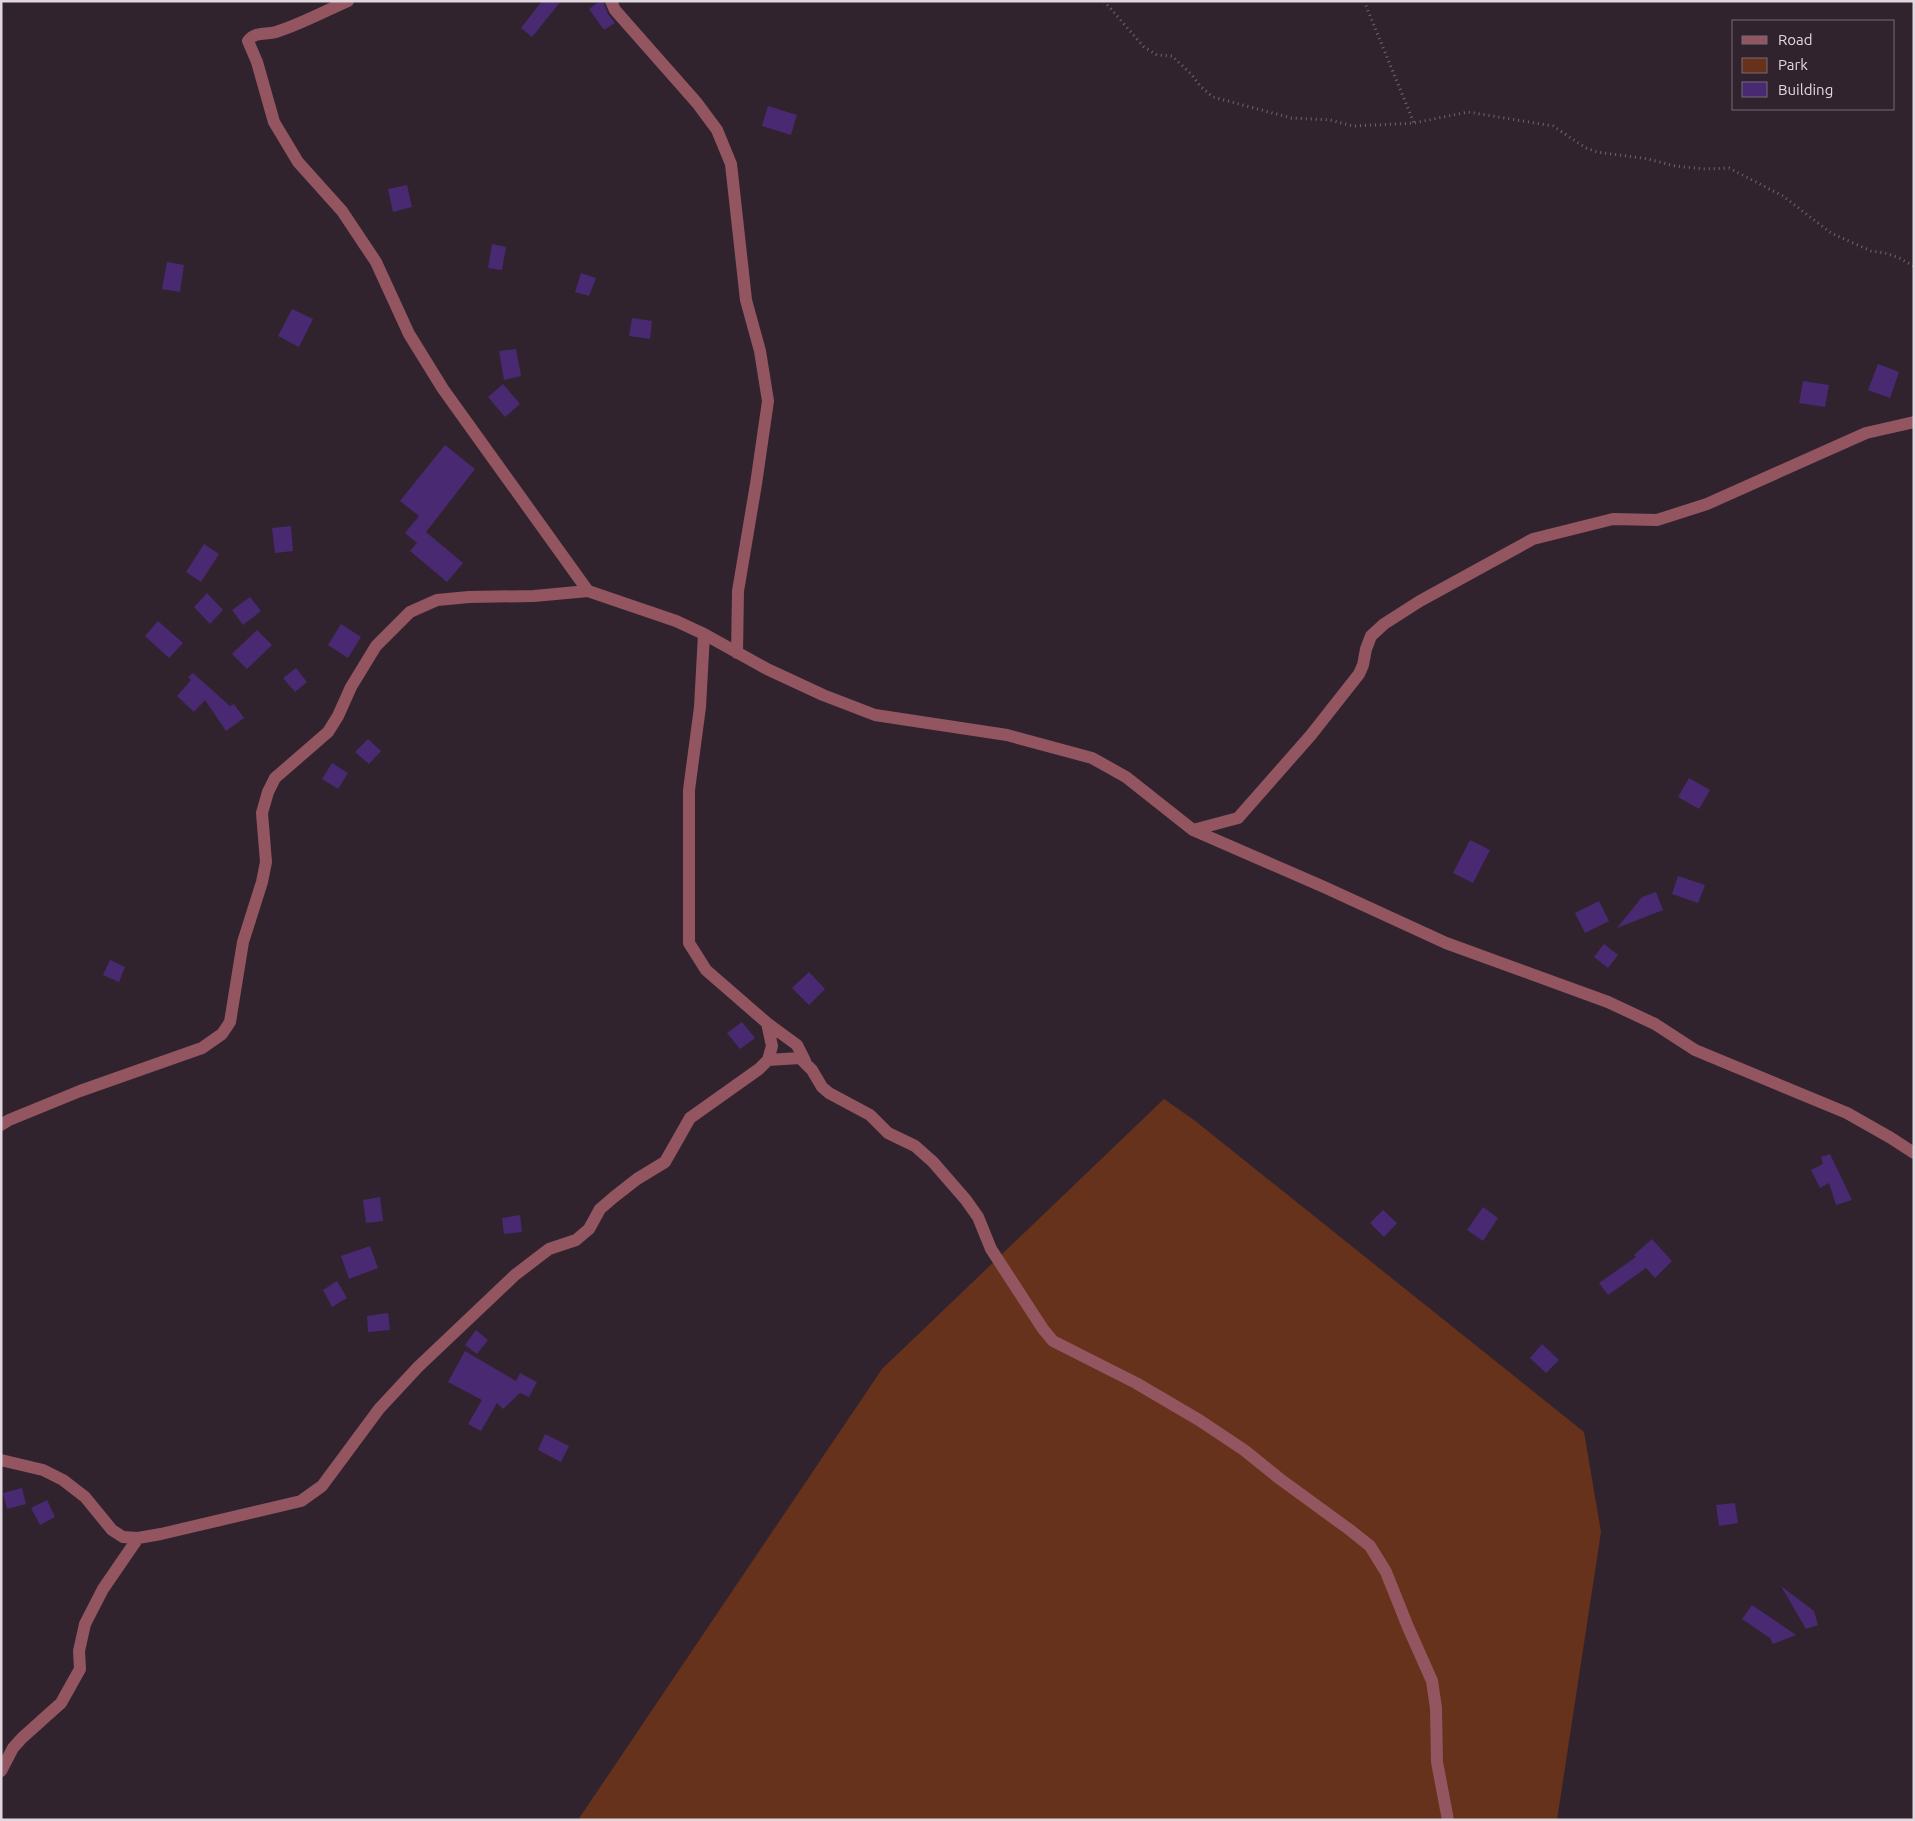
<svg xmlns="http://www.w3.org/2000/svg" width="1915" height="1821" viewBox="0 0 1915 1821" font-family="Ubuntu,sans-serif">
	<rect width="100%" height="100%" fill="#31232e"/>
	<path fill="#67321b" d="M1164 1099 1194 1120 1584 1432 1601 1532 1557 1820H578L882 1369Z"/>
	<path fill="#492972" d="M542 1H561L532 37 521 28Z
		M600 1H603L608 14 615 23 604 30 589 9Z
		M768 106 797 115 791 135 762 126Z
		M407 185 412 207 393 212 388 189Z
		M492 244 506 247 502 270 488 268Z
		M167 262 184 265 180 292 162 289Z
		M581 273 596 278 589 296 575 292Z
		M292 309 313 319 299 347 278 336Z
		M632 318 652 321 650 339 629 336Z
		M516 349 521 376 504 380 499 351Z
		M1878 364 1899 372 1890 398 1868 390Z
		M1803 381 1829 385 1825 407 1799 403Z
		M503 384 520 404 505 417 488 397Z
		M445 445 475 469 426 532 463 563 447 582 410 551 417 543 405 533 419 516 400 501Z
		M291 526 293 551 275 553 272 528Z
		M204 544 219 554 201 582 186 572Z
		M207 593 223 610 210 624 194 607Z
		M250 597 261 611 243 625 232 610Z
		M158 621 183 643 169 658 145 636Z
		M341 624 361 637 348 658 328 645Z
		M257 630 272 645 247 669 232 654Z
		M296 668 307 682 295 692 283 678Z
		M193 673 230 706 234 704 244 718 226 731 205 700 194 712 177 696 191 680 188 677Z
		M368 739 381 751 369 764 355 752Z
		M332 763 348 773 338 789 322 779Z
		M1689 778 1710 790 1699 809 1678 797Z
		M1470 840 1490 850 1473 883 1453 873Z
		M1678 876 1705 885 1698 903 1672 894Z
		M1656 892 1663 910 1617 928 1642 897Z
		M1599 901 1609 921 1585 933 1575 913Z
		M1604 944 1618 955 1608 968 1594 957Z
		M110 960 125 967 119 982 103 975Z
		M809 972 825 989 809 1005 792 988Z
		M742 1022 755 1038 740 1049 727 1033Z
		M1830 1154 1852 1200 1836 1205 1829 1183 1820 1188 1811 1170 1823 1164 1821 1157Z
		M380 1197 383 1221 366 1223 363 1200Z
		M1483 1207 1498 1218 1483 1241 1467 1230Z
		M1383 1210 1397 1223 1384 1237 1370 1223Z
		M520 1215 522 1232 504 1234 502 1218Z
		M1652 1239 1672 1261 1655 1278 1646 1268 1608 1295 1599 1283 1636 1257 1634 1255Z
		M370 1246 378 1268 349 1279 341 1256Z
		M337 1281 347 1298 332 1307 323 1290Z
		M388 1313 390 1330 368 1332 367 1316Z
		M476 1330 488 1340 477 1354 465 1345Z
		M1542 1344 1559 1360 1546 1373 1530 1358Z
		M465 1351 516 1381 520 1373 537 1382 529 1397 520 1393 503 1409 497 1403 481 1431 468 1424 482 1400 448 1382Z
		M545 1434 569 1446 561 1462 538 1450Z
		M22 1488 26 1504 7 1509 3 1493Z
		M47 1500 55 1517 40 1525 31 1508Z
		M1735 1503 1738 1523 1719 1526 1716 1505Z
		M1781 1586 1814 1611 1818 1625 1806 1629Z
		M1752 1605 1796 1635 1773 1644 1770 1638 1742 1619Z"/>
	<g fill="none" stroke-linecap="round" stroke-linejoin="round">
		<path stroke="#71656e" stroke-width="3" stroke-dasharray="1 4" stroke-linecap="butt" d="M1104 1 1144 47 1157 55 1172 56 1191 74 1201 87 1213 97 1291 118 1330 120 1353 126 1414 123 1468 112 1553 126 1586 148 1597 152 1648 159 1675 166 1705 169 1729 168 1783 196 1831 233 1871 251 1885 253 1899 258 1914 266
			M1364 1 1414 123"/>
		<path stroke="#935660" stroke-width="12" d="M348 1C325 11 301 24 276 32 266 35 255 31 248 41L257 62 274 122 298 162 342 211 376 262 409 334 443 389 588 591
			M611 1 615 10 697 103 717 130 731 164 746 300 760 351 768 401 756 484 738 591 737 653
			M1193 830 1238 818 1311 735 1359 674 1363 665 1366 649 1371 636 1384 624 1420 601 1533 539 1613 519 1657 520 1707 504 1866 433 1914 422
			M767 1023 797 1045 805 1061
			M768 1060 800 1058 812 1070 822 1087 829 1093 870 1115 888 1133 915 1146 933 1162 966 1200 978 1217 991 1249 1043 1329 1053 1341 1136 1383 1199 1420 1244 1450 1280 1479 1350 1530 1370 1546 1386 1572 1408 1627 1432 1681 1436 1708 1437 1762 1448 1820
			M1 1125 9 1120 80 1091 202 1048 222 1034 230 1022 243 942 262 882 266 862 262 813 268 792 275 778 328 732 338 716 351 687 376 646 410 612 437 600 469 597 534 596 588 591 676 621 704 634 767 669 823 695 875 715 1007 735 1092 758 1126 777 1193 830 1324 887 1446 943 1608 1002 1655 1024 1695 1050 1847 1113 1891 1138 1914 1153
			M1 1460 43 1470 63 1480 85 1497 112 1530 123 1537 138 1538 161 1534 301 1501 322 1486 379 1409 418 1367 515 1275 549 1249 576 1240 589 1229 600 1209 614 1197 637 1179 665 1162 690 1118 759 1069 768 1060 772 1046 767 1023 706 970 689 943V790L700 707 704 634
			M1 1771 13 1748 22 1738 61 1703 80 1669 79 1651 85 1624 103 1589 138 1538"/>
	</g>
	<rect width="1915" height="1821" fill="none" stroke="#e1d8df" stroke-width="5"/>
	<rect x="1732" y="20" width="162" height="90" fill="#31232e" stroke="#776b75"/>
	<rect x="1742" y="36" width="25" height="8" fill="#935660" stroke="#776b75"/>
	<text x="1778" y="45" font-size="15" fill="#e1d8df">Road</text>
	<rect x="1742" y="58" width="25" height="15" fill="#67321b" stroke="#776b75"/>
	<text x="1778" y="70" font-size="15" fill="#e1d8df">Park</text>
	<rect x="1742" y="82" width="25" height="15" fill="#492972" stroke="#776b75"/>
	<text x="1778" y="95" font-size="15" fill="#e1d8df">Building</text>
</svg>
